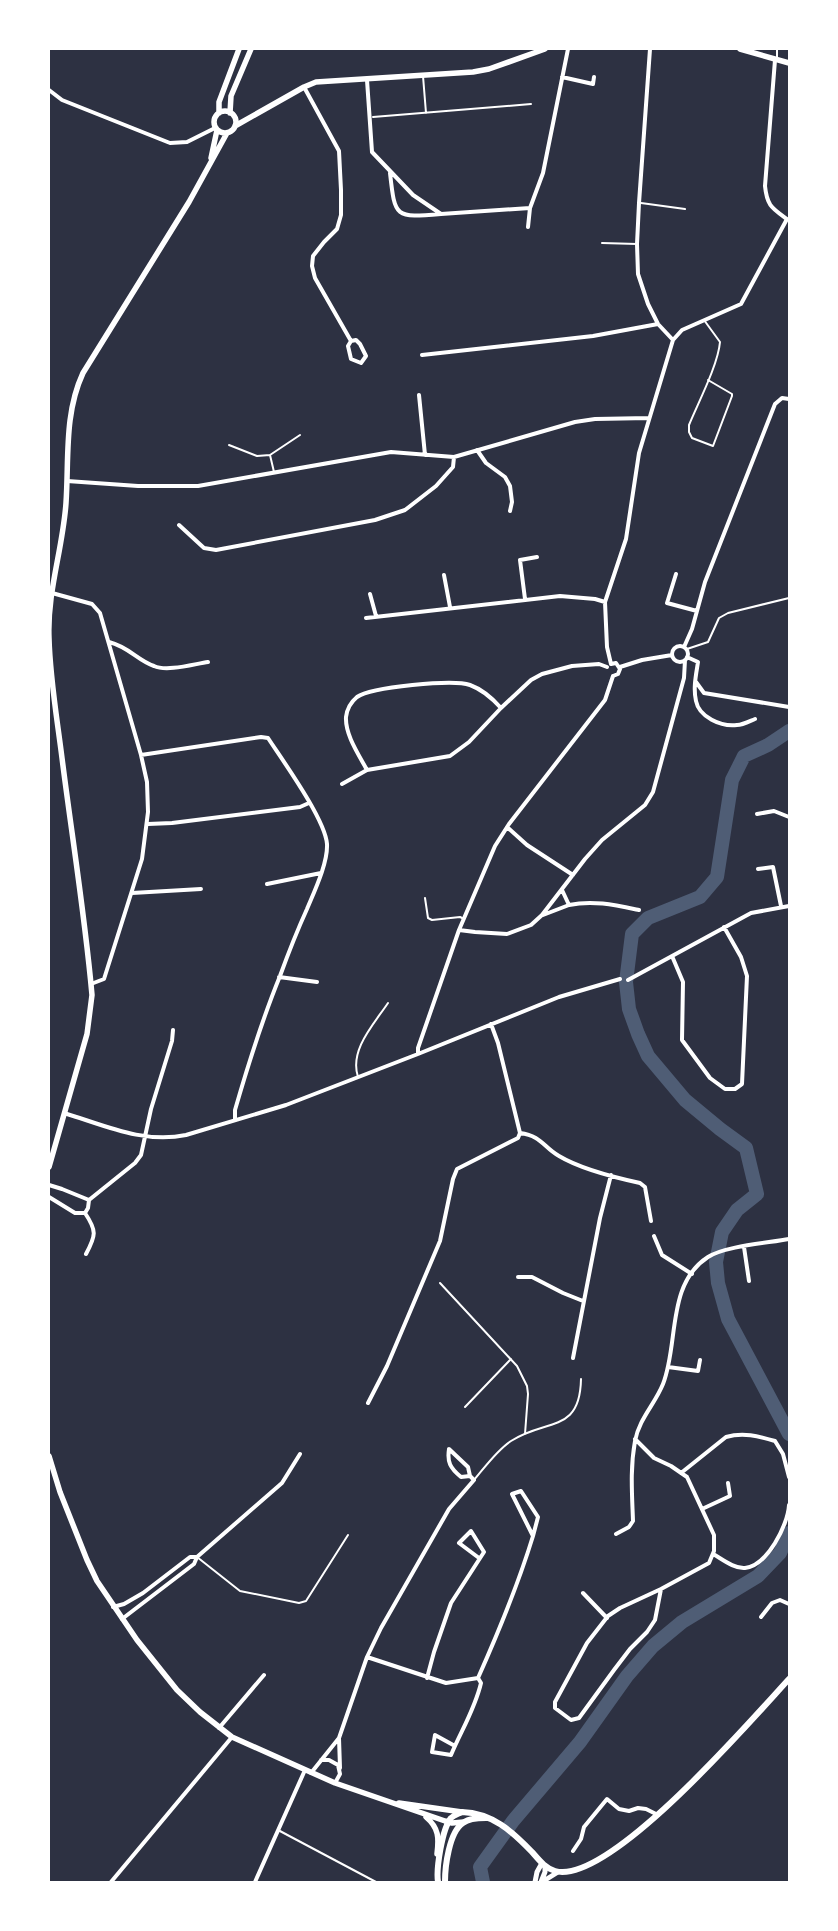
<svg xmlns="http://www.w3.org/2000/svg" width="838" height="1931" viewBox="0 0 838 1931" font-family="Overpass,sans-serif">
	<rect width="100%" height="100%" fill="#2d3142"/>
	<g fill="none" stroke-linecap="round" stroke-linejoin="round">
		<path stroke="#4f5d75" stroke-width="14" d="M789 731 768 745 744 756 732 780 717 877 700 897 648 918 632 934 626 982 629 1009 638 1034 648 1056 685 1100 720 1129 746 1148 757 1194 737 1210 722 1232 716 1262 718 1283 728 1319 789 1434
			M483 1882 480 1867 513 1821 580 1742 627 1676 653 1646 682 1622 758 1576 780 1553 789 1533"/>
		<path stroke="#fff" stroke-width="2" d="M777 49V59
			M423 76 426 113
			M373 117 531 104
			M641 203 685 209
			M602 243 637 244
			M704 320 720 342C718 365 698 403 689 425V432L692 438 713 446 732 396V394L708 380
			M229 445 257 456 270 455 300 435
			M270 455 274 472
			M687 649 708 642 719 618 728 613 789 598
			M425 898 428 918 432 920 460 917 464 919
			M358 1077C349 1050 374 1024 388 1003
			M440 1283 517 1366 527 1386 528 1394 525 1434
			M465 1407 511 1359
			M474 1480C485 1467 497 1450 511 1441 546 1418 580 1434 581 1379
			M197 1557 240 1591 299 1603 306 1601 348 1535
			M278 1830 376 1882"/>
		<path stroke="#fff" stroke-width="4" d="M650 49 639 203 637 244 638 274 648 304 658 324 673 340
			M775 60 765 186C767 206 772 208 787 219
			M562 77 593 84 594 77
			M367 80 372 152 413 195 441 214 530 208
			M304 87 339 151 341 190V215L337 229 324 242 313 256 312 266 315 278 351 341
			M49 90 62 100 170 143 187 142 215 128
			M390 173C395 218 395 218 441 214
			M528 227 530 208 543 173 568 49
			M356 340 360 344 366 356 361 363 351 359 348 346 351 341Z
			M422 355 593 336 658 324
			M419 395 425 455
			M477 450 486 463 505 477 510 486 512 502 510 511
			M67 481 138 486H198L391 452 454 457 575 422 595 419 649 418
			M179 525 204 548 216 550 375 520 405 510 436 486 453 467 454 457
			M676 574 667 603 697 611
			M444 575 450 607
			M52 593 92 604 100 613 141 755 147 782 148 812 142 859 104 979 91 984
			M370 594 376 616
			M525 599 520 560 537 557
			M366 618 560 596 595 599 605 602
			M109 642C129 647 137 660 154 666 167 672 194 664 208 662
			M672 654a8 8 0 1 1 16 0a8 8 0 1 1-16 0Z
			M684 647 692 629 705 582 775 404 782 398 789 399
			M687 657 698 662C696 675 693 688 696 701 699 717 721 727 737 725 743 725 750 721 755 719
			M611 664 607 647 605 602 626 539 639 453 673 340 682 330 741 304 787 219
			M611 664 616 663 620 669 618 674 613 676
			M620 667 642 660 672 655
			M696 682 704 693 789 707
			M501 708C493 699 481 689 470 685 453 679 371 687 357 697 351 702 347 709 346 717 345 735 359 755 367 770L450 756 469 742 501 708 531 680 542 674 572 666 599 664 607 667
			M141 755 261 737 268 738C283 761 325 819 327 844 328 863 314 892 307 909 297 931 288 954 280 976 262 1020 248 1065 235 1110V1120
			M342 784 367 770
			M757 814 774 811 789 817
			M148 824 172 823 300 807 309 803
			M507 827 527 845 573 875
			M758 869 773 867 781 906
			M267 884 321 873
			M562 890 569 905C593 900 615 905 639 910
			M132 893 201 889
			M543 915 569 905
			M459 930 475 932 507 934 531 925 542 915 585 859 602 840 645 805 653 792 684 678 685 660
			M672 956 683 982 682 1040 710 1078 725 1089H735L742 1084 747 976 741 957 724 927
			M279 977 317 982
			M628 980 751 913 789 906
			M491 1024 498 1043 520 1133
			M418 1054V1048L459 930 495 846 509 824 605 700 613 676
			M64 1113C104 1125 143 1144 186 1135L286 1105 418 1054 559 997 620 979
			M520 1133C542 1136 543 1147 559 1156 579 1168 617 1178 640 1183L645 1187 651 1221
			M49 1185 62 1189 89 1200
			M49 1197 75 1213H85
			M89 1200 135 1163 141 1155 151 1109 172 1041 173 1030
			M85 1213C97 1231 96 1235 86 1254
			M85 1213 88 1208 89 1200
			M654 1236 662 1255 692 1274
			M744 1247 749 1281
			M518 1277H532L563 1293 583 1301
			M573 1358 600 1218 611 1175
			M668 1367 698 1371 700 1360
			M368 1403 387 1366 440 1241 453 1179 457 1169 518 1138 520 1133
			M635 1439 654 1458 671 1466 687 1477 714 1535V1551L709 1563 661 1589 620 1608 608 1616 587 1643 555 1702V1708L571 1720 579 1718 614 1670 630 1649 647 1632 655 1620 661 1589
			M681 1473 726 1437C743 1432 758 1436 775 1441L783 1454 789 1477
			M702 1509 730 1496 728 1483
			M616 1534 629 1527 633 1521C632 1493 630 1469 635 1441 639 1419 655 1404 663 1384 679 1344 666 1284 708 1257 725 1246 768 1243 789 1239
			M713 1554C722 1559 734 1569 745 1568 767 1566 788 1525 789 1505
			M583 1593 607 1618
			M113 1607 124 1604 143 1593 190 1557H197
			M761 1617 772 1603 780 1600 789 1604
			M122 1619 194 1564 197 1557 282 1483 300 1454
			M367 1657 446 1683 478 1678
			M427 1678 434 1652 451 1603 484 1552 471 1531 459 1543 479 1558
			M219 1728 264 1675
			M339 1738 340 1768
			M455 1746 435 1735 432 1752 451 1755C461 1731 475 1709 481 1683L478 1678C499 1631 518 1585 533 1536L512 1494 521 1491 538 1517 533 1536
			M321 1760H329L338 1765 340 1774 335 1783
			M311 1773 339 1738 367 1657 381 1628 449 1509 474 1480 470 1476 468 1467 449 1449C447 1462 450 1468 461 1477L470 1476
			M573 1851 581 1839 584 1827 607 1799 619 1809 629 1811 638 1808 646 1809 658 1815
			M111 1882 232 1737
			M255 1882 305 1770"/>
		<path stroke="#fff" stroke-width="5" d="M535 1882 537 1872 542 1863
			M541 1882 545 1872V1866
			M542 1882 558 1872"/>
		<path stroke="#fff" stroke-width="5.5" d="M740 49 789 63
			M214 122a11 11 0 1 1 22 0a11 11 0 1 1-22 0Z
			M219 113V102L239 49
			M230 113 231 96 251 49
			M235 126 304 87 316 82 473 72 489 69 545 49
			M211 158 217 130
			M49 1167 87 1034 92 995C85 916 72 837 62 758 57 718 50 678 49 638 47 592 63 548 66 503 69 458 64 414 83 373L189 202 227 133
			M49 1456 60 1492 87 1560 97 1581 137 1640 177 1690 200 1712 232 1737 335 1783 445 1821 452 1823 464 1822
			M399 1803 462 1812
			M426 1817C439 1828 439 1838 437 1854"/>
		<path stroke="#fff" stroke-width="6" d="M438 1882C436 1869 442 1829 451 1818 454 1815 458 1814 462 1812 492 1813 512 1831 532 1852 539 1860 545 1868 555 1871 609 1886 753 1718 789 1679
			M445 1882C445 1867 449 1832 463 1823 469 1818 479 1818 486 1818"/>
	</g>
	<rect width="838" height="1931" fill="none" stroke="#ffffff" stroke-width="100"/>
</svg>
